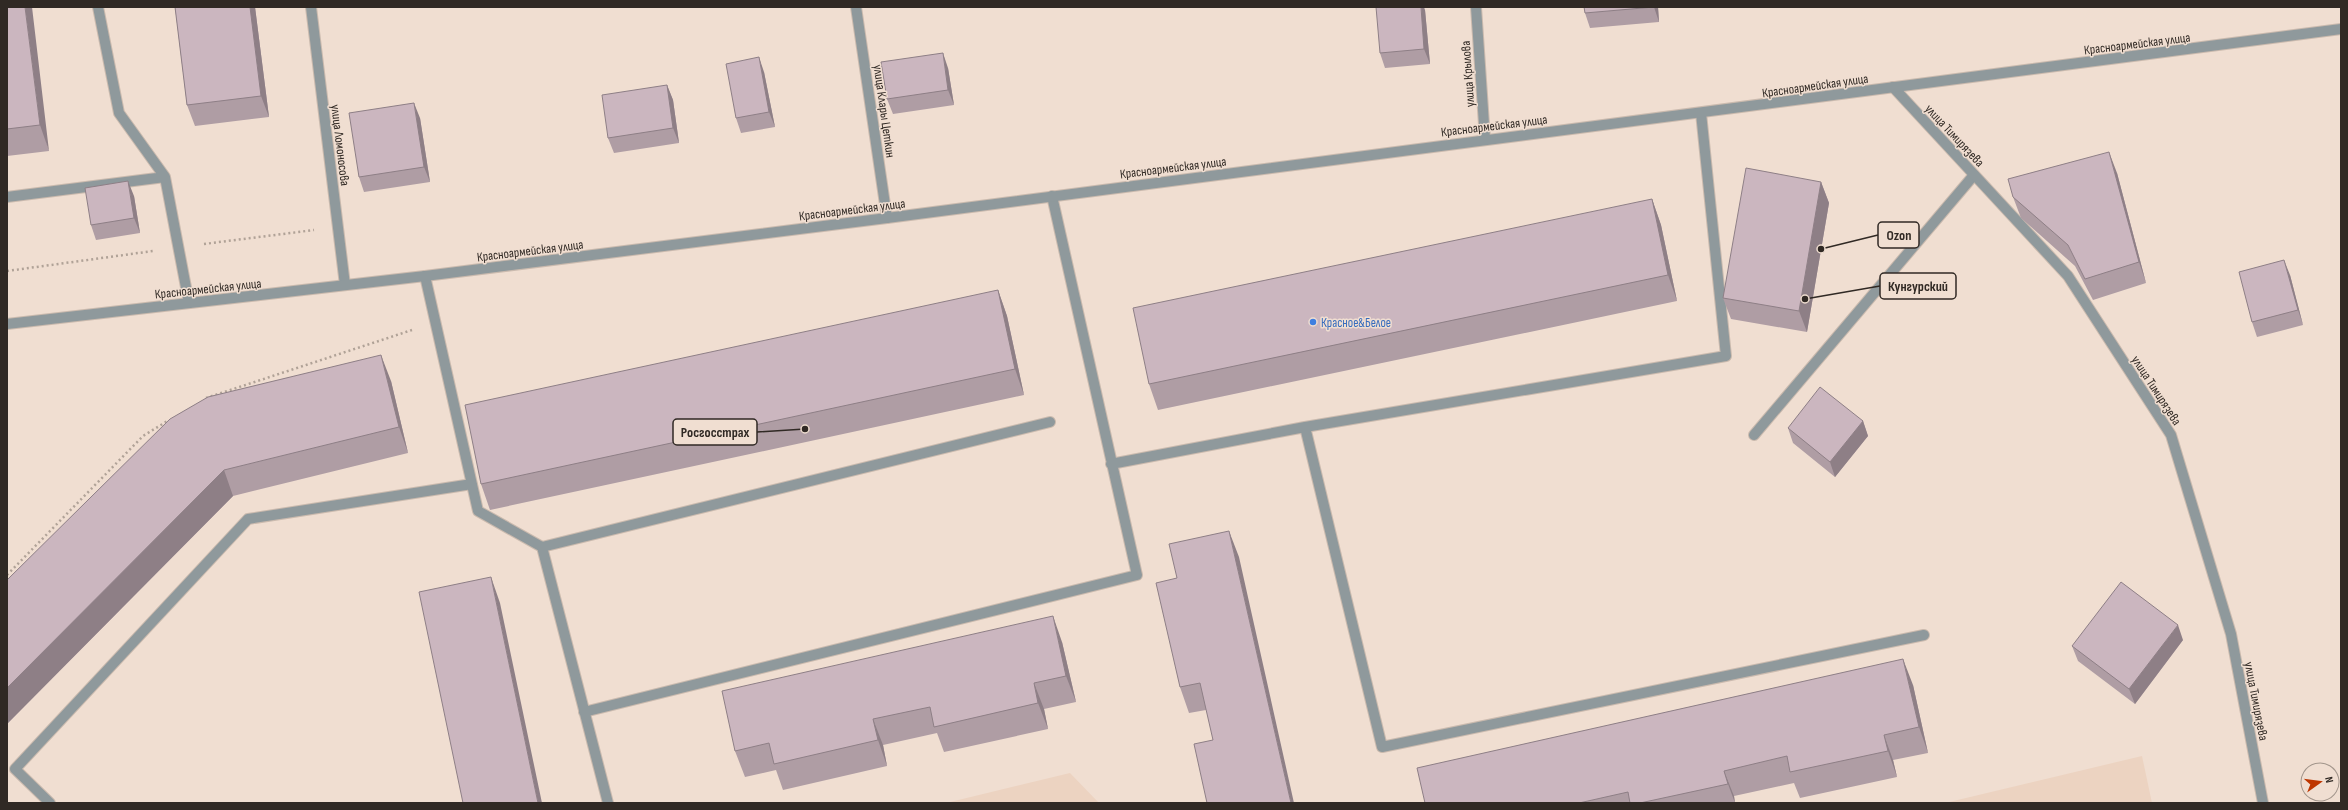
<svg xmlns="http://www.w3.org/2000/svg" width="2348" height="810" viewBox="0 0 2348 810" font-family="'Sofia Sans Condensed',sans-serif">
	<rect width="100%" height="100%" fill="#f0ded1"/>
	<path fill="#ecd3c1" d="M2142 756 2152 803H1945Z
		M1070 773 1099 803H946Z"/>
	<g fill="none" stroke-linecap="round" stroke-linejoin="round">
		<defs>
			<path id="service" d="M98 7 119 113 165 177 189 303
				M7 197 165 177
				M425 276 478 511 542 547
				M1305 427 1726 356 1701 113
				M1754 435 1974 175
				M1111 464 1305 427 1382 747 1924 635
				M584 712 1137 575 1052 196
				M50 803 15 769 248 519 472 484
				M608 803 542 547 1050 422"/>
			<path id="minor" d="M311 7 345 285
				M856 7 887 218
				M1476 7 1485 139
				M1893 87 2068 276 2171 435 2231 634 2263 803"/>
			<path id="tertiary" d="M7 324 425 276 887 218 2341 29"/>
		</defs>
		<use href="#service" stroke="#cabaae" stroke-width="12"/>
		<use href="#minor" stroke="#cabaae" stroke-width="12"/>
		<use href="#tertiary" stroke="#cabaae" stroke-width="12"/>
		<path stroke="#b0a297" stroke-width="2.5" stroke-dasharray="2 3" stroke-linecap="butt" d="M204 244 314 230
			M7 271 153 251
			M206 398 412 330
			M7 575 143 436 169 420"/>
		<use href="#service" stroke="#8f999c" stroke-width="10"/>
		<use href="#minor" stroke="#8f999c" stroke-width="10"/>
		<use href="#tertiary" stroke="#8f999c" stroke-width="10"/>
	</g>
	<path fill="#af9da4" d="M7 7 49 151 7 156Z
		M175 7H255L269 117 195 126 187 105Z
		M1584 7H1658L1659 22 1590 28 1585 13Z
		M1425 10 1430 64 1385 68 1380 53Z
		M948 68 954 105 893 114 887 99Z
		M764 72 775 127 741 133 736 118Z
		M667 85 673 100 679 143 614 153 608 138Z
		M420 118 430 182 364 192 359 177Z
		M2117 173 2146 283 2093 300 2075 266 2021 218 2013 197Z
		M1821 182 1829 203 1807 332 1731 319 1723 298Z
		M134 196 140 233 96 240 91 225Z
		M1652 199 1661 225 1677 301 1158 410 1149 384Z
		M2290 275 2303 325 2257 337 2252 322Z
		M998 290 1007 316 1024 395 490 510 481 484Z
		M391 381 408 453 233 496 7 724V580Z
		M1863 421 1868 436 1835 477 1793 443 1788 428Z
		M1239 557 1206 710 1189 713 1180 687 1177 578Z
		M2183 640 2135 704 2078 661 2072 646Z
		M1062 642 1076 702 1044 709 1048 729 944 752 937 733 883 745 887 766 783 790 776 770 745 777 735 751Z
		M1913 685 1928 753 1893 760 1897 777 1800 798 1794 783 1734 796 1735 803H1425Z"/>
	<path fill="#8e7f86" d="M25 7H32L49 151 40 125Z
		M250 7H255L269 117 261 96Z
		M1421 7H1424L1425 10 1430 64 1424 49Z
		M1654 7H1658L1659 22Z
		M943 53 948 68 954 105 948 90Z
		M759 57 764 72 775 127 769 112Z
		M667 85 673 100 679 143 673 128Z
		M414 103 420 118 430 182 424 167Z
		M2109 152 2117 173 2146 283 2139 262Z
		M128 181 134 196 140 233 134 218Z
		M1821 182 1829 203 1807 332 1799 311Z
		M1652 199 1661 225 1677 301 1668 275Z
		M2284 260 2290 275 2303 325 2298 310Z
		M998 290 1007 316 1024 395 1015 369Z
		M381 355 391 381 408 453 399 427Z
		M1863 421 1868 436 1835 477 1830 462Z
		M224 470 233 496 7 724V688Z
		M1229 531 1239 557 1294 803H1291Z
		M491 577 500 603 542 803H538Z
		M1053 616 1062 642 1076 702 1066 676Z
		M2178 625 2183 640 2135 704 2129 689Z
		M1903 659 1913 685 1928 753 1919 727Z
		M1034 683 1044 709 1048 729 1038 703Z
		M873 719 883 745 887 766 878 740Z
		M1884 735 1893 760 1897 777 1888 751Z
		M1724 771 1734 796 1735 803 1728 784Z"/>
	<path fill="#cbb6bf" stroke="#8e7f86" d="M7 7H25L40 125 7 129Z
		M175 7H250L261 96 187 105Z
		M1376 7H1421L1424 49 1380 53Z
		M1584 7H1654L1585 13Z
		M943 53 948 90 887 99 881 62Z
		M759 57 769 112 736 118 726 64Z
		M667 85 673 128 608 138 602 95Z
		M414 103 424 167 359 177 349 113Z
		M2109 152 2139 262 2085 279 2068 245 2013 197 2008 179Z
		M1746 168 1821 182 1799 311 1723 298Z
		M128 181 134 218 91 225 85 188Z
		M1652 199 1668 275 1149 384 1133 308Z
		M2284 260 2298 310 2252 322 2239 272Z
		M998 290 1015 369 481 484 465 405Z
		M381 355 399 427 224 470 7 688V580L170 419 208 397Z
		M1820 387 1863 421 1830 462 1788 428Z
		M1229 531 1291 803H1207L1194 744 1213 740 1200 683 1180 687 1156 583 1177 578 1169 544Z
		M491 577 538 803H463L419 592Z
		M2121 582 2178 625 2129 689 2072 646Z
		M1053 616 1066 676 1034 683 1038 703 934 727 930 707 873 719 878 740 774 764 769 743 735 751 722 691Z
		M1903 659 1919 727 1884 735 1888 751 1790 772 1787 756 1724 771 1728 784 1640 803H1630L1628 792 1579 803H1425L1417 768Z"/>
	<circle fill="#3f7fe0" stroke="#f0ded1" stroke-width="1.5" cx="1313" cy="322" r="4"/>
	<g text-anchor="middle" stroke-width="3" stroke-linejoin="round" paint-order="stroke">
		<g font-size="13" fill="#302924" stroke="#f0ded1">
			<text transform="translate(2137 43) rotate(-7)" y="5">Красноармейская улица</text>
			<text transform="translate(1467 74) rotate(-94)" y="5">улица Крылова</text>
			<text transform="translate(1815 85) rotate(-8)" y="5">Красноармейская улица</text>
			<text transform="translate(885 111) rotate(82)" y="5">улица Клары Цеткин</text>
			<text transform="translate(1494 125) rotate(-7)" y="5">Красноармейская улица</text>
			<text transform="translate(1955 135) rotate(47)" y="5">улица Тимирязева</text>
			<text transform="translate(341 145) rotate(83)" y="5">улица Ломоносова</text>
			<text transform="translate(1173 167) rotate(-7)" y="5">Красноармейская улица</text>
			<text transform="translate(852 209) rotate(-7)" y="5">Красноармейская улица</text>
			<text transform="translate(530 250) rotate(-7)" y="5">Красноармейская улица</text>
			<text transform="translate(208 288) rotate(-6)" y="5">Красноармейская улица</text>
			<text transform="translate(2157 390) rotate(57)" y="5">улица Тимирязева</text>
			<text transform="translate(2257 701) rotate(79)" y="5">улица Тимирязева</text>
		</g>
		<g font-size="13" fill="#366cbe" stroke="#f0ded1" text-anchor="start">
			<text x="1321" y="327">Красное&amp;Белое</text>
		</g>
	</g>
	<path fill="none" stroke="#302924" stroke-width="1.5" d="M1821 249L1878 235M1805 299L1880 286M805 429L757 432"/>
	<g fill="#302924" stroke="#f0ded1" stroke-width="1.5">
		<circle cx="1821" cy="249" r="4"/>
		<circle cx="1805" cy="299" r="4"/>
		<circle cx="805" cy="429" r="4"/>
	</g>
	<g fill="#f0ded1" stroke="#302924" stroke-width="1.5">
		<rect x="1878" y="222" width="41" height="26" rx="4"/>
		<rect x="1880" y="273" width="76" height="26" rx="4"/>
		<rect x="673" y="419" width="84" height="26" rx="4"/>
	</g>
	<g font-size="14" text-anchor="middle" font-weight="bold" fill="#302924">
		<text x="1899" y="240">Ozon</text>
		<text x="1918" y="291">Кунгурский</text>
		<text x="715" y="437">Росгосстрах</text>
	</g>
	<rect width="2348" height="810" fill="none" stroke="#302924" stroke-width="16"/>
	<g transform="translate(2320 782) rotate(76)"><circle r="19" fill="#f0ded1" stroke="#a3968c"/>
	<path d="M0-3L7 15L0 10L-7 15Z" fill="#be3600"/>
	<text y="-6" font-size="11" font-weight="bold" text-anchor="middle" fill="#302924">N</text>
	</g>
</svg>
